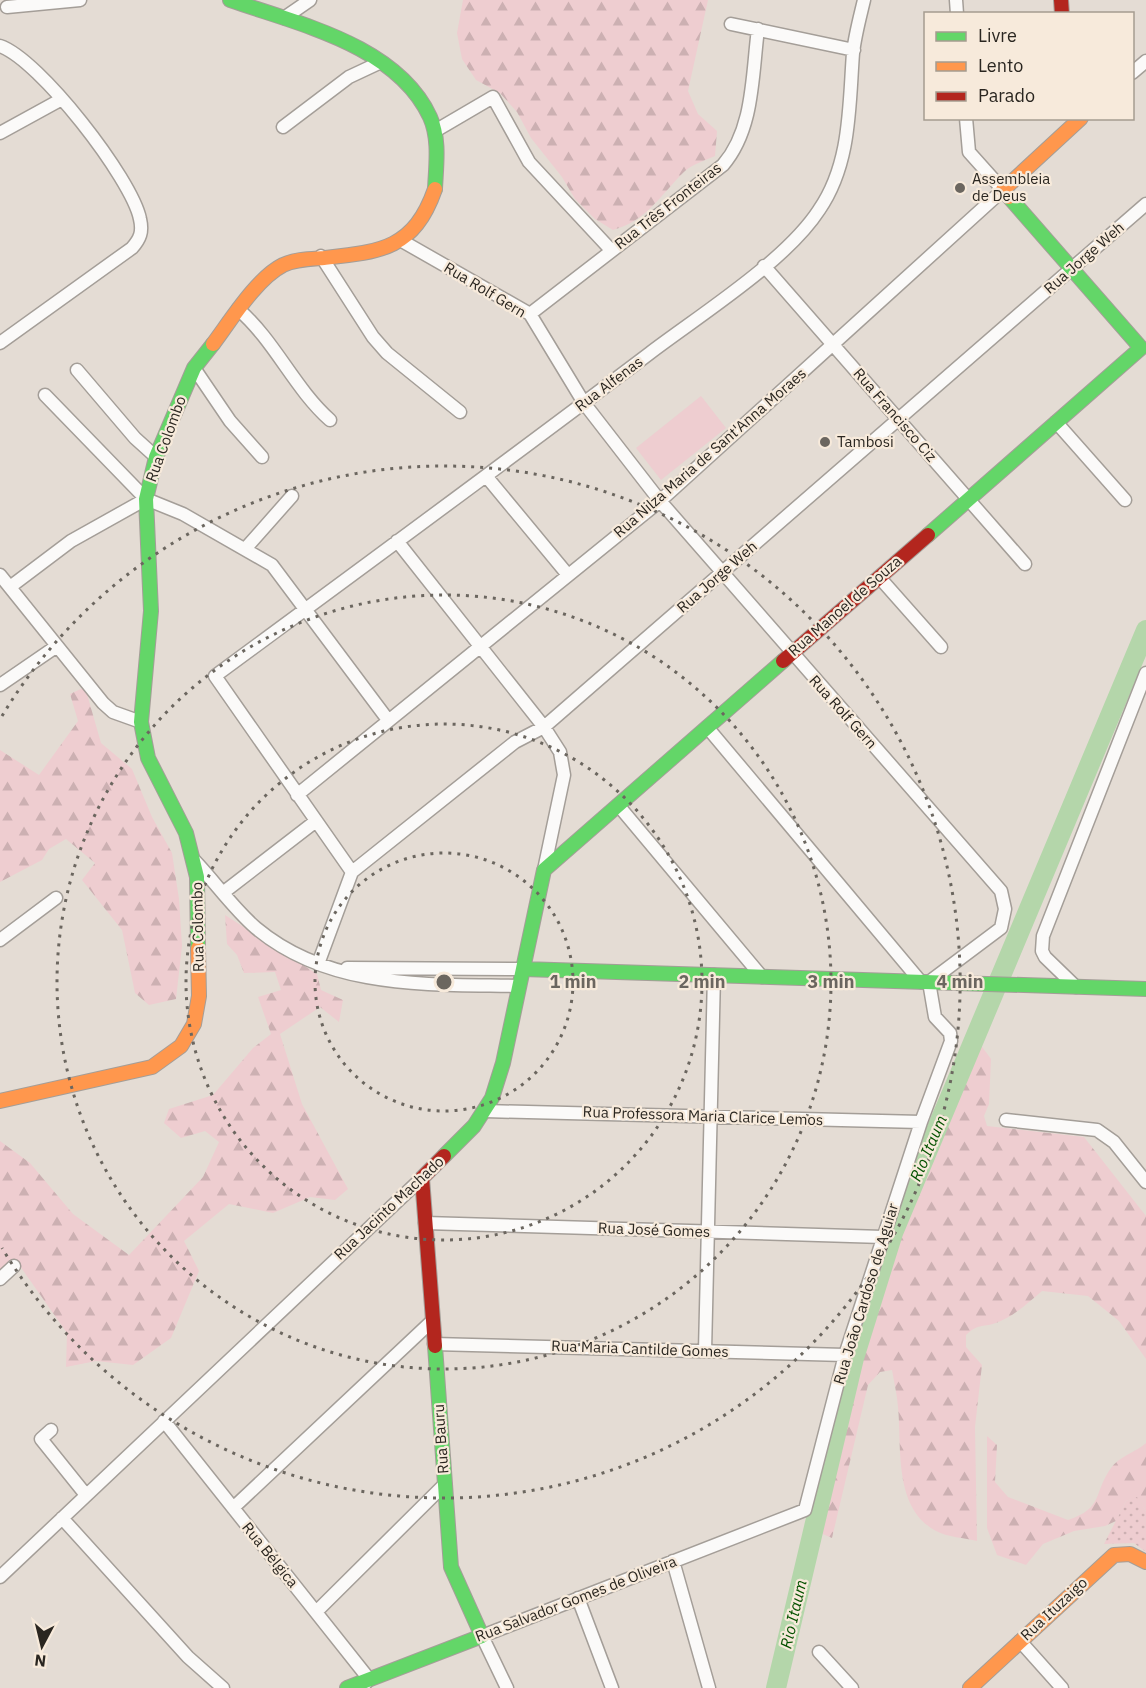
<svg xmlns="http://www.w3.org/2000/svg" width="1146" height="1688" viewBox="0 0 1146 1688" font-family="'IBM Plex Sans',sans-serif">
	<defs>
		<pattern id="grass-dots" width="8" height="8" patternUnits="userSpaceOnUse" patternTransform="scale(1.5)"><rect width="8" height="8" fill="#eecdd0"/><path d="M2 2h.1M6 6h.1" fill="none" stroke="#ccb0b2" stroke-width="1.8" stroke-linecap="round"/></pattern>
		<pattern id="forest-firs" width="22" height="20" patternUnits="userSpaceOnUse" patternTransform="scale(1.5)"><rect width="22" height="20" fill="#eecdd0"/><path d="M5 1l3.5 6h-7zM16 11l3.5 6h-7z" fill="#ccb0b2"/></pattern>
	</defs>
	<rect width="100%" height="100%" fill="#e4dcd4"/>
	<path fill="url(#grass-dots)" d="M1137 1496 1146 1511V1552L1134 1543 1104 1544 1126 1501Z"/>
	<path fill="url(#forest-firs)" d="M463 0H708L688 91 698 114 717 131 715 156C706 160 693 164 685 171 661 194 647 221 613 230L595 219 575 199 562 177 531 138 517 112 500 93 476 80 462 59 457 33Z
		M85 687 101 743 132 769 152 817 172 853 179 899 182 946 176 999 149 1005 135 993 122 930 82 880 95 863 66 839 49 849 42 860 0 882V750L39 775 78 721 70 694Z
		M225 915 317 974 321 990 343 1000 339 1022 320 1007 280 1034 302 1104 348 1189 335 1200 310 1197 273 1213 229 1204 184 1241 199 1271 171 1338 133 1365 96 1361 66 1367 67 1333 15 1259 0 1271V1141L30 1163 73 1214 129 1255 203 1177 219 1142 205 1131 181 1138 164 1123 169 1109 213 1095 253 1048 271 1034 258 997 281 990 275 972 244 973 237 955 227 944Z
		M980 1044 991 1059 989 1104 984 1116 987 1126 1084 1137 1146 1216V1359L1119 1321 1088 1296 1042 1291C1028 1303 1013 1317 996 1323 981 1328 979 1323 966 1335V1347L982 1365 975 1427 977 1541C965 1538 947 1537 936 1531 893 1508 902 1447 898 1407 897 1394 894 1382 892 1370L880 1372 868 1385 832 1538 818 1532 857 1360 918 1182 966 1071 970 1070Z
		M987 1436 997 1445 995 1482 1008 1497 1068 1520C1104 1508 1093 1493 1111 1468 1118 1457 1136 1452 1146 1443V1511L1137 1497 1126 1501 1116 1521 1105 1526 1074 1531 1043 1544 1026 1565 997 1555 987 1528Z"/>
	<path fill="#eecdd0" d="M701 396 726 428 661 480 636 448Z"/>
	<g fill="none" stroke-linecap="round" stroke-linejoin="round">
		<path stroke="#b4d6aa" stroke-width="20" d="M776 1688 854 1358 893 1233 1146 630"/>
		<defs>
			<path id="street" d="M956 0 957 14
				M7 7 80 0
				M284 18 310 0
				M731 24 854 50
				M0 46C39 59 132 179 140 219 143 232 140 239 132 248L0 343
				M1132 73 1146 61
				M283 127 349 77 381 62
				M435 131 493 97 529 162 611 250
				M0 133 62 99
				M402 241 530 314 584 403 660 501 1001 891 1005 909 1001 928 929 982 935 1017 950 1033 951 1041 921 1122 845 1355 805 1510 482 1636 507 1688
				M321 256 373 337 387 353 460 412
				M764 266 1025 564
				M238 309C275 341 294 388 330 420
				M530 314 723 165C754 129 752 75 758 29
				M194 368 230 421 262 457
				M77 370 135 438 156 457
				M45 395 146 499 183 514 272 565 388 720
				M1056 422 1125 500
				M486 476 568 575
				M397 541 544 727 560 752 564 775 544 870
				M246 548 292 496
				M0 575 103 703 113 712 141 722
				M879 577 941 647
				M10 587 71 541 146 499
				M0 685 57 646
				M707 727 921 982
				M297 795 660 501 1003 190 969 152 966 118
				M618 805 762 977
				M194 860C215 882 233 908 256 928 330 990 429 984 519 986
				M352 872 215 676C360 569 506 462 650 353 700 315 786 261 819 210 851 164 849 106 853 53 855 35 860 17 864 0
				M224 892 316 821
				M0 940 56 898
				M318 964 352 872 515 742 544 727 1146 204
				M347 968 523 969
				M1076 987 1045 957 1042 951 1043 936 1146 673
				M485 1111 921 1122
				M1006 1120 1097 1130 1114 1142 1146 1182
				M425 1223 883 1237
				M0 1279 14 1266
				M434 1344 845 1355
				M705 1351 714 975
				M164 1421 369 1679 364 1685
				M51 1430 41 1439 86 1495
				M233 1508 432 1321
				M62 1518 188 1657 223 1688
				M673 1561 709 1688
				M0 1577 422 1178
				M578 1598 612 1688
				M316 1612 445 1484
				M1020 1641 1062 1688
				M819 1652 852 1688"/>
			<path id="fast" d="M230 0C298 24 397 45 430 117 440 139 436 166 435 189
				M928 535 1141 348 1009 197
				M198 948 197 877 186 833 148 758 141 722 151 611 146 499 156 457 194 368 213 344
				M523 969 1146 989
				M444 1156 474 1126 492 1098 503 1063 544 870 783 661
				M347 1688 482 1636 451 1567 435 1346"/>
			<path id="slow" d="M1009 197 1003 190 1081 118
				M213 344C231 320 257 278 283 265 296 259 310 259 324 258 381 252 414 249 435 189
				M0 1101 152 1067 181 1046 194 1024 199 996 198 948
				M970 1688 1114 1555 1130 1554 1146 1562"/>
			<path id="jam" d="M1061 0 1062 14
				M783 661 928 535
				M435 1346 422 1178 444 1156"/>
		</defs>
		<use href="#street" stroke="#a49e98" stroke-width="15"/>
		<use href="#fast" stroke="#a49e98" stroke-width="16"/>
		<use href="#slow" stroke="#a49e98" stroke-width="16"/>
		<use href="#jam" stroke="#a49e98" stroke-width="16"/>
		<use href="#street" stroke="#fbfaf9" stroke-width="12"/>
		<use href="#fast" stroke="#63d668" stroke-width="14"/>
		<use href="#slow" stroke="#ff974d" stroke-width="14"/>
		<use href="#jam" stroke="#b3261e" stroke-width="14"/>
	</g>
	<g fill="none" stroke="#6b665f" stroke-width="3" stroke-dasharray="3 6">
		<circle cx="444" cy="982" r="129"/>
		<circle cx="444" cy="982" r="258"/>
		<circle cx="444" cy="982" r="387"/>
		<path d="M2 716A516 516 0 1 1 2 1248"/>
	</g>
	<g fill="#6b665f" stroke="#f7eadb" stroke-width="2">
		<circle cx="960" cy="188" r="6"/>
		<circle cx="825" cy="442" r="6"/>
	</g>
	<g text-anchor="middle" stroke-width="4.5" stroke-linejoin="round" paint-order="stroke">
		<g font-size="15" fill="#2a2620" stroke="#f7eadb" text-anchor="start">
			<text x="972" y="184">Assembleia<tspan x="972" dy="17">de Deus</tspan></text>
			<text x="837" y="447">Tambosi</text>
		</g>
		<g font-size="15" fill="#2a2620" stroke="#f7eadb">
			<text transform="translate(668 206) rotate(-38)" y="5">Rua Três Fronteiras</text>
			<text transform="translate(1084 258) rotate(-41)" y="5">Rua Jorge Weh</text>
			<text transform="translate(485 290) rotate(31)" y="5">Rua Rolf Gern</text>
			<text transform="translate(609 384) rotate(-37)" y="5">Rua Alfenas</text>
			<text transform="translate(895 415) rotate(49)" y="5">Rua Francisco Ciz</text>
			<text transform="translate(166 439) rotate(-70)" y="5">Rua Colombo</text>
			<text transform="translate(710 453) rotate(-41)" y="5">Rua Nilza Maria de Sant'Anna Moraes</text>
			<text transform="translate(717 577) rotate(-41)" y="5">Rua Jorge Weh</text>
			<text transform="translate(845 606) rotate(-41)" y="5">Rua Manoel de Souza</text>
			<text transform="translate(843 712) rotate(48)" y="5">Rua Rolf Gern</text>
			<text transform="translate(198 927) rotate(-91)" y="5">Rua Colombo</text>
			<text transform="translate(703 1116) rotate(2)" y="5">Rua Professora Maria Clarice Lemos</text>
			<text transform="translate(389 1208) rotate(-43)" y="5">Rua Jacinto Machado</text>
			<text transform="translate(654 1230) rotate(2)" y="5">Rua José Gomes</text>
			<text transform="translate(866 1294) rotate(-73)" y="5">Rua João Cardoso de Aguiar</text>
			<text transform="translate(640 1349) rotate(2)" y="5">Rua Maria Cantilde Gomes</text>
			<text transform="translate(441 1439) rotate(-94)" y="5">Rua Bauru</text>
			<text transform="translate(270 1555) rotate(51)" y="5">Rua Bélgica</text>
			<text transform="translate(576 1599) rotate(-21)" y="5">Rua Salvador Gomes de Oliveira</text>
			<text transform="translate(1054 1609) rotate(-43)" y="5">Rua Ituzaigo</text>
		</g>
		<g font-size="16" font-style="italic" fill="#055200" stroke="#f7eadb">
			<text transform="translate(928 1148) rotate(-67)" y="6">Rio Itaum</text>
			<text transform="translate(793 1614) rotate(-77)" y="6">Rio Itaum</text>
		</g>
	</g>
	<circle cx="444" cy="982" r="9" fill="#6b665f" stroke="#f7eadb" stroke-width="3"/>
	<g font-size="18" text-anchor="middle" font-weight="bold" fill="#6b665f" stroke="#f7eadb" stroke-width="4.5" stroke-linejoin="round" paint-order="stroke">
		<text x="573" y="988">1 min</text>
		<text x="702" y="988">2 min</text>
		<text x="831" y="988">3 min</text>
		<text x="960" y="988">4 min</text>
	</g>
	<rect x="924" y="12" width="210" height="108" fill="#f7eadb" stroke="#a59c90" stroke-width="1.5"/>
	<rect x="936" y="32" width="30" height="9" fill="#63d668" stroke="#a59c90" stroke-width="1.5"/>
	<text x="978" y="42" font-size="18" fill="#2a2620">Livre</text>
	<rect x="936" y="62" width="30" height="9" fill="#ff974d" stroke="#a59c90" stroke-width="1.5"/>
	<text x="978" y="72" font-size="18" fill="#2a2620">Lento</text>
	<rect x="936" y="92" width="30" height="9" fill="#b3261e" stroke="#a59c90" stroke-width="1.5"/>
	<text x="978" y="102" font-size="18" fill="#2a2620">Parado</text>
	<g transform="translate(42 1646) rotate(187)" stroke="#f7eadb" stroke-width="4.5" paint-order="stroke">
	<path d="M0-4.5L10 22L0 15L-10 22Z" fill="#2a2620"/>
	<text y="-9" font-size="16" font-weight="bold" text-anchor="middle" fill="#2a2620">N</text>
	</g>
</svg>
